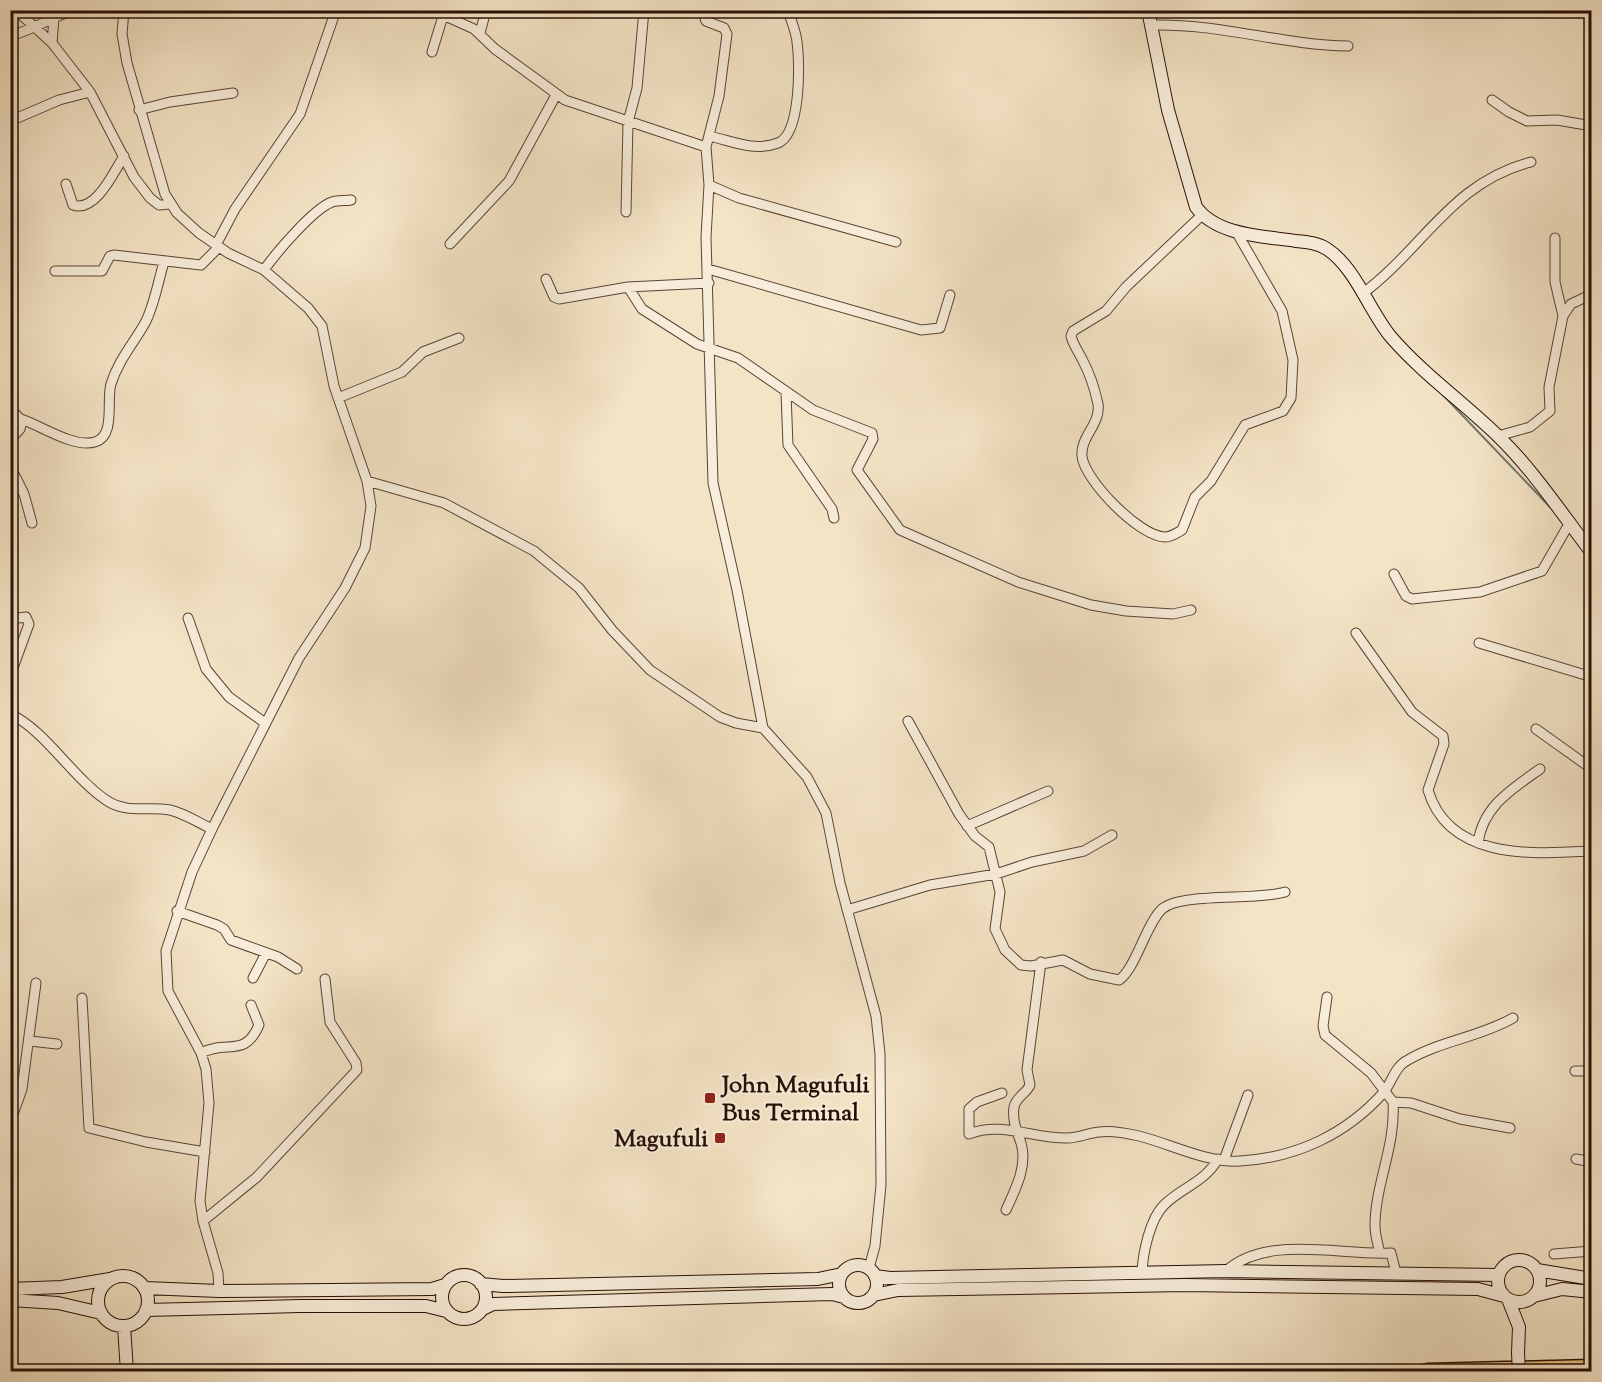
<svg xmlns="http://www.w3.org/2000/svg" width="1602" height="1382" viewBox="0 0 1602 1382" font-family="'Sorts Mill Goudy',serif">
	<rect width="100%" height="100%" fill="#f4e4c6"/>
	<filter id="stains"><feTurbulence type="fractalNoise" baseFrequency=".00333" numOctaves="4"/><feColorMatrix values="0 0 0 0 .2 0 0 0 0 .09 0 0 0 0 .02 0 0 0 .5 -.17"/></filter>
	<radialGradient id="worn" r=".72"><stop offset=".6" stop-color="#630" stop-opacity="0"/><stop offset="1" stop-color="#630" stop-opacity=".3"/></radialGradient>
	<g fill="none" stroke-linecap="round" stroke-linejoin="round">
		<path stroke="#6d7870" stroke-width="2" d="M1443 395 1551 508"/>
		<defs>
			<path id="street" d="M16 10 52 43 90 92 134 177 150 198 159 205 170 204
				M124 10 122 34 127 63 165 194 177 213 199 233 228 253 264 270 308 308 322 326 334 386 367 481 371 506 365 548 345 588 299 658 212 829 192 872 166 951 168 991 201 1053 206 1069 209 1103 200 1201 203 1221 218 1273 219 1291
				M432 10 474 29 495 49 565 100 706 147
				M702 10 706 21 724 28 727 34 719 96 706 147 709 185 706 237 713 483 737 590 763 728 807 777 826 813 840 883 876 1016 880 1054 881 1185 875 1246 869 1268
				M1483 10 1487 13
				M1152 25C1218 23 1282 45 1348 46
				M480 33 486 10
				M10 36C33 30 53 16 75 10
				M52 43 54 18
				M432 52 443 16
				M1492 100 1509 112 1527 121 1557 120 1592 126
				M139 110 170 102 233 93
				M15 119 59 100 90 92
				M709 136C732 141 754 152 778 143 801 134 800 63 797 42 796 31 791 21 788 10
				M66 184 73 205C96 213 114 171 124 156
				M709 185 739 198 896 242
				M626 212 628 122 637 88 644 10
				M1202 215 1126 287 1106 311 1073 331 1071 336C1073 345 1079 352 1083 361 1090 374 1095 390 1098 404 1101 424 1080 437 1082 456 1084 480 1140 537 1165 537 1171 537 1177 533 1182 530L1195 497 1211 481 1245 425 1283 411 1291 398 1293 360 1282 311 1237 233
				M1555 238V282L1563 316
				M450 244 509 181 556 95
				M216 245 235 209 300 114 336 10
				M708 269 921 330 940 328 950 295
				M264 270C276 253 313 209 332 202 338 200 345 201 351 200
				M55 271H102L110 256 114 255 201 265 219 247
				M546 279 554 297 559 299 628 287 709 283
				M628 287 642 309 697 344 738 358 813 410 872 433 873 439 857 470 900 530 1018 582 1091 605 1126 611 1173 614 1191 610
				M1362 294C1423 249 1452 182 1531 162
				M786 393 788 445 832 509 834 518
				M338 398 402 372 423 352 459 338
				M10 408 22 421 20 429 10 440
				M21 419C42 426 73 448 95 442 116 436 106 400 111 384 118 361 133 344 145 323 154 306 158 282 164 262
				M1498 436 1530 427 1550 411 1549 387 1563 316 1571 304 1592 294
				M10 466 24 494 32 523
				M367 481 444 503 534 551 579 588 612 630 650 670 720 717 736 723 763 728
				M1394 574 1406 596 1412 599 1480 592 1542 571 1569 524
				M188 618 206 669 229 697 265 723
				M10 619 26 617 29 624 10 676
				M1356 633 1412 712 1443 736 1444 744 1428 790C1449 861 1534 854 1592 851
				M1479 643 1592 677
				M10 714C44 729 73 778 106 800 126 814 148 806 170 810 184 813 199 823 212 829
				M908 721 959 814 975 836 989 847 1000 892 995 929 1005 950 1021 965 1031 966 1063 960 1090 974 1119 980C1136 968 1146 924 1162 909 1182 892 1256 901 1285 892
				M1536 729 1592 769
				M967 826 1048 791
				M1478 843C1483 806 1512 789 1540 769
				M847 910 930 885 996 874 1032 862 1084 851 1112 835
				M177 911 217 925 224 929 231 940 278 957 297 969
				M253 978 266 953
				M1327 997 1323 1026 1325 1035 1371 1073 1393 1102C1396 1146 1375 1184 1375 1226 1375 1235 1378 1245 1380 1253
				M82 998 89 1128 146 1142 205 1152
				M30 1041 57 1044
				M201 1053C228 1039 244 1059 259 1025L251 1005
				M1575 1071H1592
				M1002 1093 977 1102 969 1109V1134C1002 1121 1034 1139 1068 1138 1078 1138 1088 1133 1099 1132 1112 1130 1126 1133 1139 1136 1171 1144 1207 1163 1240 1161 1296 1158 1347 1134 1384 1092 1392 1082 1395 1066 1408 1060 1440 1041 1480 1037 1513 1018
				M1393 1102 1411 1103 1460 1119 1510 1128
				M10 1123 22 1089 36 983
				M1576 1159 1592 1162
				M1224 1160 1248 1095
				M1006 1210C1015 1190 1028 1166 1021 1143 1017 1131 1012 1121 1014 1107 1016 1097 1026 1094 1030 1085L1027 1070 1041 962
				M203 1221 257 1177 357 1070 356 1063 330 1022 325 979
				M1554 1254 1592 1251
				M1226 1271C1267 1234 1341 1256 1391 1253L1396 1273
				M1142 1272C1143 1252 1150 1219 1164 1205 1182 1187 1204 1183 1218 1159"/>
			<path id="secondary" d="M1148 10 1168 110 1196 207C1217 236 1264 236 1296 241 1307 242 1318 243 1327 249 1355 267 1370 312 1391 337 1423 374 1463 402 1498 436 1534 471 1562 514 1592 553
				M1498 1281a21 21 0 1 1 42 0a21 21 0 1 1-42 0Z
				M839 1284a19 19 0 1 1 38 0a19 19 0 1 1-38 0Z
				M1537 1270 1592 1279
				M442 1297a22 22 0 1 1 44 0a22 22 0 1 1-44 0Z
				M98 1301a25 25 0 1 1 50 0a25 25 0 1 1-50 0Z
				M875 1276 890 1278 1226 1271 1498 1275
				M481 1284 503 1286 818 1279 842 1274
				M145 1288 219 1291 432 1289 445 1285
				M10 1289 62 1287 110 1279
				M874 1295 898 1290 1185 1285 1478 1289 1504 1296
				M1534 1296 1562 1289 1592 1292
				M1508 1299 1519 1327 1518 1353
				M10 1300 58 1303 101 1313
				M483 1309 493 1304 832 1294 844 1297
				M146 1310 300 1306H426L446 1311
				M124 1326 127 1372"/>
			<path id="highway" d="M1427 1372 1592 1368"/>
		</defs>
		<use href="#street" stroke="#5a4436" stroke-width="11"/>
		<use href="#secondary" stroke="#270f06" stroke-width="14"/>
		<use href="#highway" stroke="#270f06" stroke-width="19"/>
		<use href="#street" stroke="#f8edda" stroke-width="9"/>
		<use href="#secondary" stroke="#f8edda" stroke-width="12"/>
		<use href="#highway" stroke="#eac283" stroke-width="16"/>
		<defs>
			<path id="secondary-bridge" d="M1518 1353 1519 1372"/>
		</defs>
		<use href="#secondary-bridge" stroke="#270f06" stroke-width="14" stroke-linecap="butt"/>
		<use href="#secondary-bridge" stroke="#f8edda" stroke-width="12"/>
	</g>
	<g fill="#8f2418" stroke="#f8edda" stroke-width="2">
		<rect x="704" y="1092" width="12" height="12" rx="3"/>
		<rect x="714" y="1132" width="12" height="12" rx="3"/>
	</g>
	<g text-anchor="middle" stroke-width="4.5" stroke-linejoin="round" paint-order="stroke">
		<g font-size="24" font-weight="bold" fill="#270f06" stroke="#f8edda" text-anchor="start">
			<text x="722" y="1092">John Magufuli<tspan x="722" dy="28">Bus Terminal</tspan></text>
			<text x="708" y="1146" text-anchor="end">Magufuli</text>
		</g>
	</g>
	<rect width="1602" height="1382" fill="none" stroke="#f4e4c6" stroke-width="36"/>
	<rect x="12" y="12" width="1578" height="1358" fill="none" stroke="#270f06" stroke-width="3"/>
	<rect x="18" y="18" width="1566" height="1346" fill="none" stroke="#270f06" stroke-width="1.5"/>
	<rect width="100%" height="100%" filter="url(#stains)"/>
	<rect width="100%" height="100%" fill="url(#worn)"/>
</svg>
